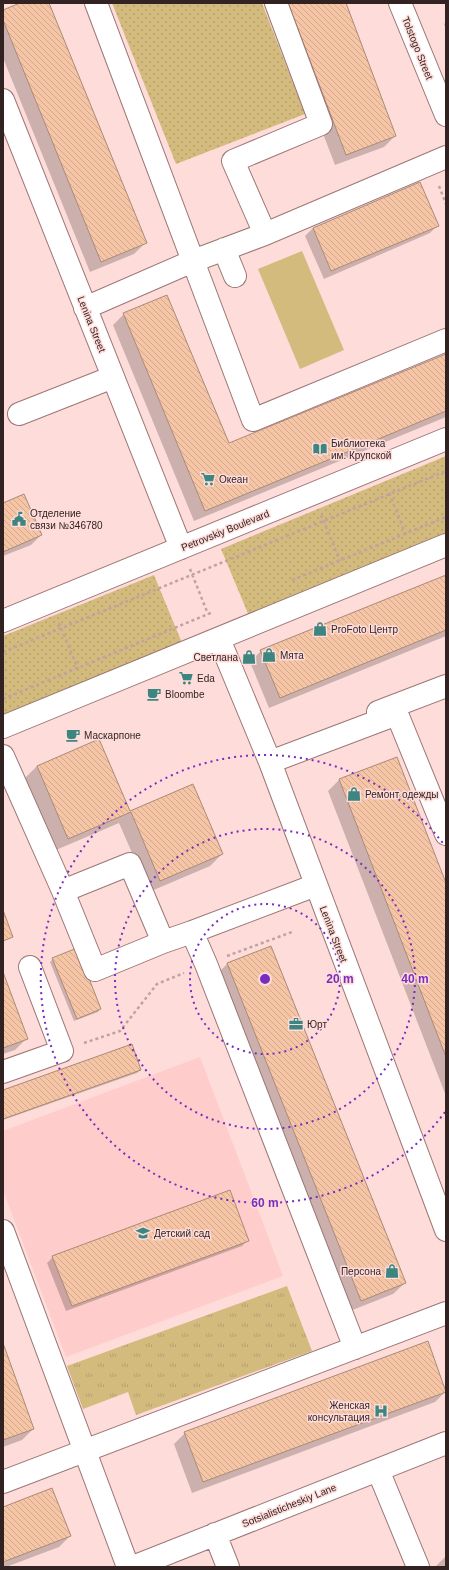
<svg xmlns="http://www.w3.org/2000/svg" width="449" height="1570" viewBox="0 0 449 1570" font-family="Helvetica,sans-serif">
	<defs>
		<pattern id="grass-tufts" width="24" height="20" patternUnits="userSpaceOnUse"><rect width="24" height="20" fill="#d3bb7e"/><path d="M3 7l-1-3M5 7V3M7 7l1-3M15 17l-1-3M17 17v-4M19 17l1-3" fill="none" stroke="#b6a06d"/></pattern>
		<pattern id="park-dots" width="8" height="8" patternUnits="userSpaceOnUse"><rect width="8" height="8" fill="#d3bb7e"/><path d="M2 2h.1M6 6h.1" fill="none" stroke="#b6a06d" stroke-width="1.8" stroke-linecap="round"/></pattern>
		<pattern id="building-back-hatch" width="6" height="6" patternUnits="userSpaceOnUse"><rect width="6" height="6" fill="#f5c5a5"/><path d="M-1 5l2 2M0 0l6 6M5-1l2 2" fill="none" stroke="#d2a98e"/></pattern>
	</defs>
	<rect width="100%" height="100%" fill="#fedcda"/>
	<path fill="#feccca" d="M200 1057 283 1276 66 1357 3 1190V1131Z"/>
	<path fill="url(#grass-tufts)" d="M287 1286 312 1351 136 1415 128 1392 83 1409 67 1366Z"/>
	<path fill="url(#park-dots)" d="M112 3H262L305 114 176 164Z
		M446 456V534L249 616 221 549Z
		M154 575 182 643 3 715V636Z"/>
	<path fill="#d3bb7e" d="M302 251 344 350 300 369 258 269Z"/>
	<path fill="#0003" d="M23 3H48L145 243 134 254 90 272 3 58V11Z
		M273 3H345L395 136 384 147 335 165Z
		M446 22V30L444 24Z
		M419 183 438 225 430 233 324 279 305 236 313 228Z
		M124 314 229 444 446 355V417L194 521 113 325Z
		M3 504 41 535 31 545 3 556Z
		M446 576V636L269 708 250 662 261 651Z
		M99 741 129 813 131 811 222 854 210 866 149 892 119 823 56 850 25 778 37 766Z
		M339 780 446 886V1096L328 791Z
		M271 947 405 1283 393 1294 350 1311 216 975 227 964Z
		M53 959 100 1009 98 1012 74 1021 50 962Z
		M3 975 26 1039 15 1050 3 1054Z
		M140 1070 137 1073 3 1120V1091Z
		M248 1240 242 1246 66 1311 47 1263 53 1257Z
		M3 1346 33 1429 22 1440 3 1447Z
		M446 1391 435 1402 192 1493 174 1444 185 1433Z
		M3 1508 70 1536 59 1547 6 1567H3Z
		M446 1556V1567H435Z"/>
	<path fill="url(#building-back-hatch)" stroke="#aa8b77" d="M20 3H49L147 243 101 262 3 20V10Z
		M288 3H346L396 136 346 155Z
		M420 182 439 226 331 271 313 228Z
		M167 295 229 443 446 354V411L205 511 123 313Z
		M24 494 42 535 3 552V503Z
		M446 575V630L280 698 260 650Z
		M99 739 130 811 193 784 223 854 160 881 131 812 68 839 37 766Z
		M397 757 446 883V1057L339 779Z
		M3 910 13 937 3 941Z
		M271 946 406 1283 361 1301 227 963Z
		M77 948 101 1009 77 1019 52 958Z
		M3 972 28 1039 3 1048Z
		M132 1044 141 1070 3 1119V1090Z
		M230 1190 249 1241 72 1306 52 1256Z
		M428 1341 446 1392 203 1482 184 1432Z
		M3 1343 34 1429 3 1440Z
		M52 1488 71 1536 3 1562V1507Z"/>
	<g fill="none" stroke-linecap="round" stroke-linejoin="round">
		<defs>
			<path id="minor" d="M400 3 446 115
				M3 100 181 548
				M446 157 265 234 193 261 253 420 446 340
				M265 234 233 161 321 124 276 3
				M224 249 235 276
				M85 308 193 261 96 3
				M19 414 113 377
				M3 621 446 439
				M219 639 270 762 446 1230
				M378 712 446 686
				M3 727 446 545
				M3 756 63 891 95 970 163 942 192 932
				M270 762 397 714 446 834
				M316 885 192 932 206 964 355 1348
				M63 891 130 864 163 942
				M3 1072 62 1051 30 967
				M3 1231 128 1567
				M378 1470 418 1567
				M3 1482 446 1313
				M215 1534 228 1567
				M133 1567 446 1443"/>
		</defs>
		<use href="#minor" stroke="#9b7675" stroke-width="24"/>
		<path stroke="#bfa2a1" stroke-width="2.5" stroke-dasharray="3 3" stroke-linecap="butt" d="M439 186 446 204
			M389 493 406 535
			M321 515 340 561
			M190 569 208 614
			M292 580 446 517
			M59 623 78 669
			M3 652 446 471
			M3 699 213 612
			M227 956 292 932
			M84 1043 120 1031 157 984 184 973"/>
		<use href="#minor" stroke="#fff" stroke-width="22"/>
	</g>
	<g fill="none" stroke="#7b2cbf" stroke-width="2" stroke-dasharray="2 4">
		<circle cx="265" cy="979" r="75"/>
		<circle cx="265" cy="979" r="150"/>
		<path d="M445 1112A224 224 0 1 1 445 846"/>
	</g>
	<defs>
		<symbol id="library-bare" viewBox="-9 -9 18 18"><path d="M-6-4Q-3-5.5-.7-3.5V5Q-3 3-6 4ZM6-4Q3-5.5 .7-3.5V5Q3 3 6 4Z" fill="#3d8581" stroke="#fedcda" stroke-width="2.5" paint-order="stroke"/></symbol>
		<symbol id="supermarket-bare" viewBox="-9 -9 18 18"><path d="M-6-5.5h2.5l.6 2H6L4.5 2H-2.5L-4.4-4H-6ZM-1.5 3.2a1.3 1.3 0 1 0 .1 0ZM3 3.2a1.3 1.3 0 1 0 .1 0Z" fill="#3d8581" stroke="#fedcda" stroke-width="2.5" paint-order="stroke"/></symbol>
		<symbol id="civic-bare" viewBox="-9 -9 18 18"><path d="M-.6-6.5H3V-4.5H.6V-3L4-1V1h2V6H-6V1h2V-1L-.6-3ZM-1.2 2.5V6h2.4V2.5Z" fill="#3d8581" stroke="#fedcda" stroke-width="2.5" paint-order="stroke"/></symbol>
		<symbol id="shop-bare" viewBox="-9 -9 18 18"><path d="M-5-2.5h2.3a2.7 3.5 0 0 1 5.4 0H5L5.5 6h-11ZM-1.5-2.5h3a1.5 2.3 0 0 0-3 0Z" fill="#3d8581" stroke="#fedcda" stroke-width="2.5" paint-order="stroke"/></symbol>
		<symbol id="cafe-bare" viewBox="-9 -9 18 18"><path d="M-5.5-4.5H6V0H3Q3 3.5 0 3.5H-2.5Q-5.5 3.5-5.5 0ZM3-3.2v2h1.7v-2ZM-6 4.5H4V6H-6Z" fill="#3d8581" stroke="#fedcda" stroke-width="2.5" paint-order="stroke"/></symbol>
		<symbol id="office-bare" viewBox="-9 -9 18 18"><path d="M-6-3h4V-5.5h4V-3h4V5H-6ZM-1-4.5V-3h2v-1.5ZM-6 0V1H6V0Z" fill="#3d8581" stroke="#fedcda" stroke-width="2.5" paint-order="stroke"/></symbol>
		<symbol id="school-bare" viewBox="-9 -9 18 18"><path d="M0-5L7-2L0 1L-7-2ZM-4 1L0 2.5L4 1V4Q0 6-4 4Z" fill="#3d8581" stroke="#fedcda" stroke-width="2.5" paint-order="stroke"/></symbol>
		<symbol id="hospital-bare" viewBox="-9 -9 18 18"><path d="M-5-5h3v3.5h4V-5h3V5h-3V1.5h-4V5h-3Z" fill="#3d8581" stroke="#fedcda" stroke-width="2.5" paint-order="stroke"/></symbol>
	</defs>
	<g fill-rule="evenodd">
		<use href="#library-bare" x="310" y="439" width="20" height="20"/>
		<use href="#supermarket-bare" x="198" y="469" width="20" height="20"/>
		<use href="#civic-bare" x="9" y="509" width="20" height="20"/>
		<use href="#shop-bare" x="310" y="619" width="20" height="20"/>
		<use href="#shop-bare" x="259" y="645" width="20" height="20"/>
		<use href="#shop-bare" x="239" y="647" width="20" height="20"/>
		<use href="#supermarket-bare" x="176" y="668" width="20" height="20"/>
		<use href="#cafe-bare" x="144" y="684" width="20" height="20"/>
		<use href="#cafe-bare" x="63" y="725" width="20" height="20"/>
		<use href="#shop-bare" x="344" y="784" width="20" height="20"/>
		<use href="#office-bare" x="286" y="1014" width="20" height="20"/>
		<use href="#school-bare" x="133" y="1223" width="20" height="20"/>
		<use href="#shop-bare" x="382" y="1261" width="20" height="20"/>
		<use href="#hospital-bare" x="371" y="1401" width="20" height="20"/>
	</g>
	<g text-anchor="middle" stroke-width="3" stroke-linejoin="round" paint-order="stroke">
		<g font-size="10" fill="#322322" stroke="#fedcda">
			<text transform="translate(418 48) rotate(68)" y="4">Tolstogo Street</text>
			<text transform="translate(92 324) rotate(68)" y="4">Lenina Street</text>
			<text transform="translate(225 530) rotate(-22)" y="4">Petrovskiy Boulevard</text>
			<text transform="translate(334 934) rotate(69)" y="4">Lenina Street</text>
			<text transform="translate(289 1505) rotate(-22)" y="4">Sotsialisticheskiy Lane</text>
		</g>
		<g font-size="10" fill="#322322" stroke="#fedcda" text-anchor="start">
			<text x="331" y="447">Библиотека<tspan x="331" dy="12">им. Крупской</tspan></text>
			<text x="219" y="483">Океан</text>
			<text x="30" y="517">Отделение<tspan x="30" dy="12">связи №346780</tspan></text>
			<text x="331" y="633">ProFoto Центр</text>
			<text x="280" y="659">Мята</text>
			<text x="238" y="661" text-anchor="end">Светлана</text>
			<text x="197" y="682">Eda</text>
			<text x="165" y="698">Bloombe</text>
			<text x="84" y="739">Маскарпоне</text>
			<text x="365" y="798">Ремонт одежды</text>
			<text x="307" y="1028">Юрт</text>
			<text x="154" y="1237">Детский сад</text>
			<text x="381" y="1275" text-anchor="end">Персона</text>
			<text x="370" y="1409" text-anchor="end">Женская<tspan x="370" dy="12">консультация</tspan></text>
		</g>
	</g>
	<circle cx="265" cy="979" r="6" fill="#7b2cbf" stroke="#fedcda" stroke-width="2"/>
	<g font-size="12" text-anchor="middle" font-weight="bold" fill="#7b2cbf" stroke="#fedcda" stroke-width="3" stroke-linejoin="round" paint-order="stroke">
		<text x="340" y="983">20 m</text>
		<text x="415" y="983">40 m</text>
		<text x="265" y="1207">60 m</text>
	</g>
	<rect width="449" height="1570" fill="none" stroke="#322322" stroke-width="8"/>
</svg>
